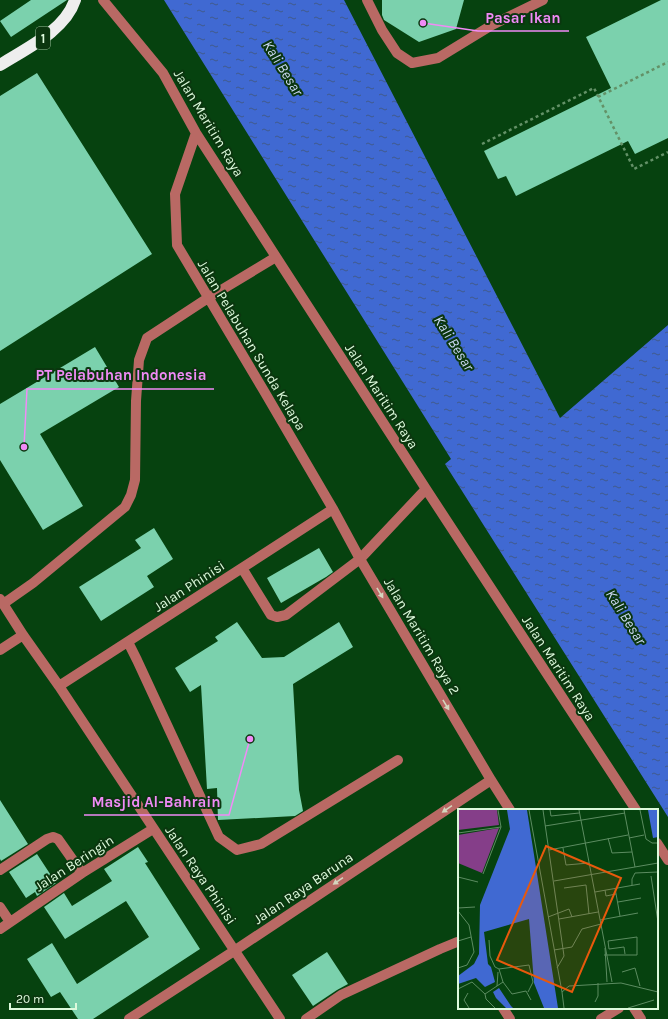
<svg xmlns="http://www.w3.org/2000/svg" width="668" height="1019" viewBox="0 0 668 1019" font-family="Karla,sans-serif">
	<defs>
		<pattern id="water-ripples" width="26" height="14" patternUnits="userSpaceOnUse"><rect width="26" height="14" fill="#4069d2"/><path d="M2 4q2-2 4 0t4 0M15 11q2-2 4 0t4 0" fill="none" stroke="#415a8a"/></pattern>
	</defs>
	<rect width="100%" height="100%" fill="#06420f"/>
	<path fill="url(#water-ripples)" d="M164 0H344L560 418 668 325V817L445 464 451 459Z"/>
	<path fill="#7bd1ad" d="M31 0H67L11 37 0 21Z
		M382 0H464L456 29 419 42 384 20 382 15Z
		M661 0H668V138L635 154 628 141 516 196 506 176 498 179 484 151 611 88 586 37Z
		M37 73 152 254 0 351V96Z
		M95 347 119 387 40 434 83 506 43 530 0 460V404Z
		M154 528 173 559 147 576 154 587 101 621 79 587 141 548 135 540Z
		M319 548 333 572 326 577 281 603 267 578Z
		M237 622 262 658 284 657 339 622 353 647 293 684 299 790 303 811 295 816 218 820 217 788 207 789 201 685 190 692 175 668 218 641 215 637Z
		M0 800 28 844 1 861 0 859Z
		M138 847 148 862 145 863 200 949 93 1019H78L60 992 51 997 27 959 52 943 77 984 149 937 126 901 65 939 44 907 64 893 72 906 112 881 104 869Z
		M37 854 56 883 37 896 35 892 26 898 9 872Z
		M327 952 348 984 337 990 313 1006 292 975Z"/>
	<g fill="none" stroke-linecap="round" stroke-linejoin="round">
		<path stroke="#639167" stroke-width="2.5" stroke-dasharray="3 3" stroke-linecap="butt" d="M598 97 668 62
			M482 144 594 88 634 169 668 152"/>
		<path stroke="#b96964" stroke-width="10" d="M103 0 163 73 196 133 426 489 636 810
			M367 0 382 30 397 53 412 63 438 58 492 25 543 0
			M196 133 175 194 177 245 264 391 333 509 360 559 491 780 510 810
			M242 568 271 615 277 617 286 615 360 559 426 489
			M0 599 23 635 59 686 280 1019
			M3 604 33 583 125 507 131 495 135 480 136 401 139 360 147 338 208 298 276 257
			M128 642 137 660 219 837 237 850 261 844 398 760
			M0 650 23 635
			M59 686 242 568 333 509
			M657 843 668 860
			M0 870 47 839 53 837 58 839 82 873
			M0 907 10 922
			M0 929 82 873 153 829
			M503 1008 510 1019
			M634 1008 641 1019
			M129 1019 234 951 491 780
			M306 1019 341 995 440 949 457 942 459 943
			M601 1019 619 1008"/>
		<path stroke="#eee" stroke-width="12" d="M0 65C25 49 65 31 75 0"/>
	</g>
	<defs><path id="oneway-solid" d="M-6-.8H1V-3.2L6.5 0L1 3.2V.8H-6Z"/></defs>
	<g fill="#d4d6be">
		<use href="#oneway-solid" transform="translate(380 593) rotate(59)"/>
		<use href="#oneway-solid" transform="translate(446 705) rotate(59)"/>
		<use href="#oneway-solid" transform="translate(447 809) rotate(146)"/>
		<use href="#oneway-solid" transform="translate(338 881) rotate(146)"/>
	</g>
	<g text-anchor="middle" stroke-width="4" stroke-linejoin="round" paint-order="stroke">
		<rect fill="#0b360f" stroke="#9ebf9e" stroke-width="1" x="36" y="27" width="14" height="22" rx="3"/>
		<g font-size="13" font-weight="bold" fill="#ddfadc">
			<text x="43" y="43">1</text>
		</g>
		<g font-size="14" fill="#ddfadc" stroke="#0b360f">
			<text transform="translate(209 123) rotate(59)" y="5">Jalan Maritim Raya</text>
			<text transform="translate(252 345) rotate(59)" y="5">Jalan Pelabuhan Sunda Kelapa</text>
			<text transform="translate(382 396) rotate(57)" y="5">Jalan Maritim Raya</text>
			<text transform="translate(189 586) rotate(-33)" y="5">Jalan Phinisi</text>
			<text transform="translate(422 636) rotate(59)" y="5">Jalan Maritim Raya 2</text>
			<text transform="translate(559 668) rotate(57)" y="5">Jalan Maritim Raya</text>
			<text transform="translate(74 863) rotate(-33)" y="5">Jalan Beringin</text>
			<text transform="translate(201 875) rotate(56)" y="5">Jalan Raya Phinisi</text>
			<text transform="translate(303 888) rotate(-34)" y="5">Jalan Raya Baruna</text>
		</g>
		<g font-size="15" font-style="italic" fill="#cbd8f3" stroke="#0b360f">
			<text transform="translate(283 68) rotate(58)" y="5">Kali Besar</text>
			<text transform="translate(454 343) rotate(58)" y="5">Kali Besar</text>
			<text transform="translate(626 617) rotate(58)" y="5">Kali Besar</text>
		</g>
	</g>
	<g transform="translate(458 809)">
		<rect width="200" height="200" fill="#06420f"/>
		<path d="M0 1H39L41 16 0 21ZM41 19 24 64 0 54V26Z" fill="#853e89"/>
		<path d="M49 1H69L100 199H86L76 174 71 110 26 123 30 155 33 158 37 173 27 178 18 169 0 175V167L16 155 21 145 22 96 52 20ZM190 1H200V28L195 29ZM41 179 53 197 55 199H48L38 189 35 183Z" fill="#4069d2"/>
		<path fill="none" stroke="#5c8c61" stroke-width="1" d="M71 1 104 183M85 1 106 147 99 159M92 1 93 7 121 4M121 1 154 173M166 1 177 58M182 1 188 30 194 34H200M87 17 167 4M0 24 43 18 40 1M150 29 154 44 174 43M171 29 186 26M105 39 108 56 131 54M91 41 170 26M25 65 43 18M193 67 200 113M0 68 20 73M96 72 200 54M174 76V70L177 64 200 63M106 79 128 76 131 105M157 79 162 107M147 81 148 87 158 85M137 83 182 75M160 93 183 89M0 99 17 98M0 102 11 116 16 143 9 156 0 159M90 108 111 100 114 108M101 110 140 103M142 111 180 104M31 131 32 147 37 158 41 160M0 132 13 128M147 139 149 173M96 141 114 138 124 120 143 115M146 146H179V128L150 132 151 140 166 138 167 145M164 163 177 159 182 177M45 173 54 185 68 182 73 191M39 177 40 163M0 180 14 173 27 185M10 184 6 191 11 199M137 193 140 187V174M37 199 28 190 27 185 45 173 41 160 71 156 75 173 70 183M106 199 104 183 111 177 163 174 200 183M170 199 196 191"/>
		<path fill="#e8590c" fill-opacity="0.15" stroke="#e8590c" stroke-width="2" d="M88 37 163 69 114 183 39 151Z"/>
		<rect width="200" height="200" fill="none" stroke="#ddfadc" stroke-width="2"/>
	</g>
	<path fill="none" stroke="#f08bf6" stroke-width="1.5" d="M423 23L478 31H569M24 447L27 389H214M250 739L229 815H84"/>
	<g fill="#f08bf6" stroke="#0b360f" stroke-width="1.5">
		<circle cx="423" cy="23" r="4"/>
		<circle cx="24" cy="447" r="4"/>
		<circle cx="250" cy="739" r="4"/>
	</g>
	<g font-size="15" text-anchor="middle" font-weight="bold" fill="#f08bf6" stroke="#0b360f" stroke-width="4" stroke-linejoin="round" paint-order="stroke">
		<text x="523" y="23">Pasar Ikan</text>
		<text x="121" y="380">PT Pelabuhan Indonesia</text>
		<text x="156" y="807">Masjid Al-Bahrain</text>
	</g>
	<path d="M10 1003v6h66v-6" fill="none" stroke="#ddfadc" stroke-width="2"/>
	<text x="16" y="1003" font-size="12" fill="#ddfadc" stroke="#0b360f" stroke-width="3" paint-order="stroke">20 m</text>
</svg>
